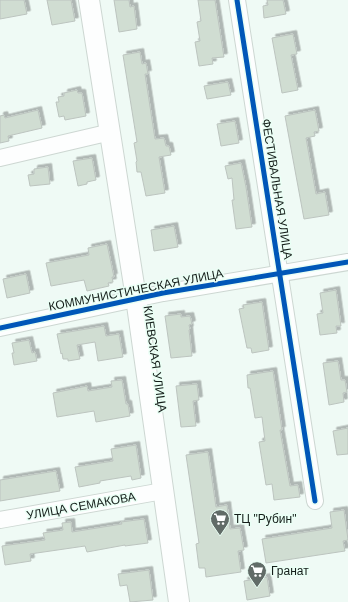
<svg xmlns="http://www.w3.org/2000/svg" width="348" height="602" viewBox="0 0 348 602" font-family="Arial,sans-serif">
	<defs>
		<filter id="shadow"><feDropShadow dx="3.5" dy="-3.5" stdDeviation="0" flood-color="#0004"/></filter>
	</defs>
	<rect width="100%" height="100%" fill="#effaf5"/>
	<path fill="#d0ddd2" stroke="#bcc4bf" filter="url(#shadow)" d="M0 0H24L27 14 0 19Z
		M47 0H71L75 21 52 25Z
		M114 0H129L130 7 134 6 137 29 119 32Z
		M198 0H215L224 57 212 58 213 64 199 66 195 42 200 41 197 22 201 21Z
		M267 0H283L286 14 264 18 263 6 268 5Z
		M293 34 297 54 291 55 298 90 282 93 272 38Z
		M140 52 142 64 146 63 148 74H145L155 139 164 138 166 146H169L171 155 159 157 165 193 146 196 141 172H137L136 162 137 161 134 143 137 142 123 55Z
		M228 82 231 95 207 99 204 86Z
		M77 90 78 93H82L86 116 65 120 64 116 59 117 56 102H59L58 97 64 96V93Z
		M38 110 42 128 8 136 9 141 0 143V116L4 115 5 118Z
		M315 110 319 131 314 132 315 136 306 138 316 194 325 192 329 215 304 219 285 116Z
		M235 121 239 143 221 146 217 124Z
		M92 158 96 180 87 182V184L78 186 73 161Z
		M241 163 246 187 252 227 236 229 232 200H234L232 178 228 179 225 166Z
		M48 167 50 184 30 186 28 175 34 174V169Z
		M174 226 178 247 154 251 151 230Z
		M107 244 114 277H112L113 282 108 283 109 286 87 291 84 280 51 286 46 263 89 255 88 248Z
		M26 274 30 293 7 298 3 279Z
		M336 290 341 326H336L337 333 320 335 317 314 323 313 320 293Z
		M262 302 269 350 252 353 251 348H247L239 309 244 308 243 305Z
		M181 314V317L190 316 192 324 189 325 190 329 189 330 192 356 171 358 165 316Z
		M104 326 106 336 119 334 123 357 98 361 95 342 77 345 80 359 68 361V359H63L62 353 61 354 57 334Z
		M29 340 32 353 35 352 37 361 14 365 12 353H14L12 343Z
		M338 361 341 380H345L347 392 343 393 344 402 329 405 323 363Z
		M273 371 282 430H280L290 486 298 485 300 497 274 500 272 484 266 485 259 442 265 441 262 417 255 418 250 388H248L247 375Z
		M122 380 126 404H128L130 416 96 422 94 411 57 417 53 393 87 386 88 391 112 387 111 381Z
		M197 384 199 400 193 401 196 426 181 427 176 386Z
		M348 428V454L337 455 333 431Z
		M136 445 141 478 132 480 131 476 100 481V483L79 487 75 467 113 461 111 449Z
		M208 452 216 507 227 505 230 529 240 528 244 550 238 551 241 572 206 577 205 568H199L196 544 199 543 186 455Z
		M56 471 60 491 0 501V480Z
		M344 510 348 540 343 541 345 551 266 563 262 539 332 528 330 512Z
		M144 519 148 543 125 546V545L87 552 85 546 30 554 31 561 5 565 2 546 45 540 43 533 63 530 62 523 71 522 72 532 122 524 121 522Z
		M149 570 153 600 130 602 127 585 120 586 118 574Z
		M267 577 270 596 247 600 244 581Z"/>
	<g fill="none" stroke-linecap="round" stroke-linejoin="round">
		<defs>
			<path id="minor" d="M237 0 315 501
				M0 158 111 132
				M0 328 163 293 348 262
				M0 520 163 491"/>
			<path id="major" d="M89 0 136 298 179 602"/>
		</defs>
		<use href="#minor" stroke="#cdd7d2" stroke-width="18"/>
		<use href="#major" stroke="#cdd7d2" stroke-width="22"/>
		<use href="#minor" stroke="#fdfefe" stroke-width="16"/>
		<use href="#major" stroke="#fdfefe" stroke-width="20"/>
		<defs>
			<path id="cycleway" d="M237 0 315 501
				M0 328 163 293 348 262"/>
		</defs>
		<use href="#cycleway" stroke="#eafff5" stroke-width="8"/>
		<use href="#cycleway" stroke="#0057b8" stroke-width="5"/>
	</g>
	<defs>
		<symbol id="supermarket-pin" viewBox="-11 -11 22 30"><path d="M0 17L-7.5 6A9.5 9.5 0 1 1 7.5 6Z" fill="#616b67" stroke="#eafff5"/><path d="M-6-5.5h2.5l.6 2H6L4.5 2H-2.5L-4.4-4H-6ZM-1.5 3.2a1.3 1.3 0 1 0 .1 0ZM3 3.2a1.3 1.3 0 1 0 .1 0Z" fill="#fff"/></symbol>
	</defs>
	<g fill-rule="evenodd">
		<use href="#supermarket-pin" x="209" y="508" width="22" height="30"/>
		<use href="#supermarket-pin" x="246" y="560" width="22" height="30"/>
	</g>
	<g text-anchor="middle" stroke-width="3" stroke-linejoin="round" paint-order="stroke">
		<g font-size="12" fill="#151e1a" stroke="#eafff5">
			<text transform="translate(277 189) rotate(81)" y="4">ФЕСТИВАЛЬНАЯ УЛИЦА</text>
			<text transform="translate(136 290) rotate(-11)" y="4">КОММУНИСТИЧЕСКАЯ УЛИЦА</text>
			<text transform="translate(155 359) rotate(82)" y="4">КИЕВСКАЯ УЛИЦА</text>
			<text transform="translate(81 506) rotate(-10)" y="4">УЛИЦА СЕМАКОВА</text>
		</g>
		<g font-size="12" fill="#151e1a" stroke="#eafff5" text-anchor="start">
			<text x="234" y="523">ТЦ "Рубин"</text>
			<text x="271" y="575">Гранат</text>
		</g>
	</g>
</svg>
